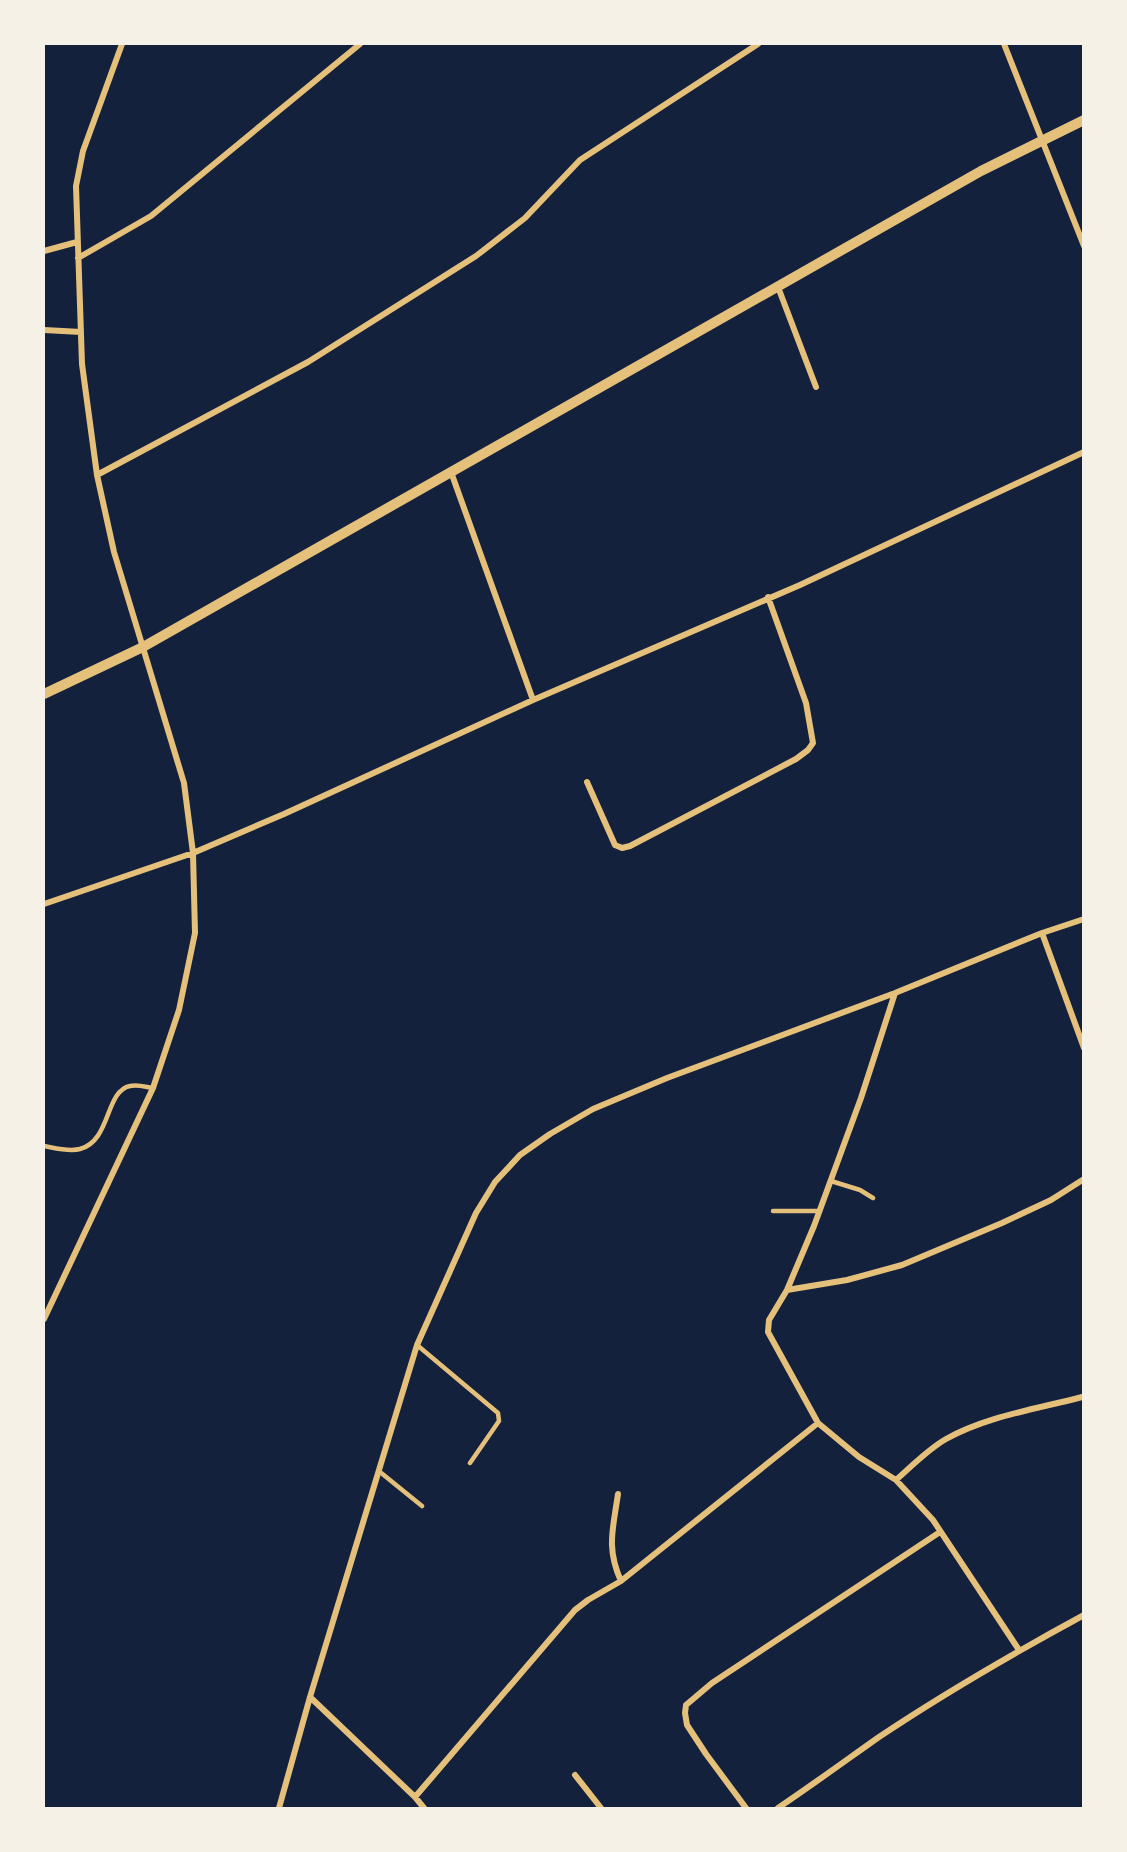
<svg xmlns="http://www.w3.org/2000/svg" width="1127" height="1852" viewBox="0 0 1127 1852" font-family="'DejaVu Sans',sans-serif">
	<rect width="100%" height="100%" fill="#14213d"/>
	<g fill="none" stroke-linecap="round" stroke-linejoin="round">
		<path stroke="#e5c07b" stroke-width="4.5" d="M44 1146C55 1148 69 1152 80 1149 111 1141 105 1091 130 1086 137 1084 146 1087 153 1088
			M831 1181 860 1190 873 1198
			M773 1211H820
			M417 1345 498 1413 499 1421 470 1463
			M380 1472 422 1506"/>
		<path stroke="#e5c07b" stroke-width="6" d="M1004 44 1084 246
			M44 251 77 242
			M78 258 151 216 360 44
			M778 287 816 387
			M44 330 81 332
			M451 472 533 700
			M97 475 308 362 476 256 525 218 580 160 758 44
			M587 782 615 845 622 848 630 846 796 759 808 750 813 743 806 703 768 597
			M44 904 193 853 284 814 533 700 800 585 1084 452
			M1042 933 1084 1048
			M895 993 861 1098 814 1226 787 1290 769 1320 768 1332 818 1423 859 1457 896 1480 933 1520 1019 1650
			M787 1290 847 1280 902 1265 1002 1223 1051 1200 1084 1179
			M44 1319 153 1088 179 1010 195 933 193 853 184 783 114 552 97 475 82 364 76 186 83 151 122 44
			M896 1480C912 1466 927 1450 946 1439 987 1416 1037 1409 1082 1397
			M618 1494C613 1529 606 1548 621 1581
			M310 1697 415 1797 424 1808
			M575 1775 601 1808
			M415 1797 575 1610 588 1600 621 1581 818 1423
			M279 1808 310 1697 417 1345 476 1213 495 1182 520 1155 550 1134 593 1109 667 1078 895 993 1042 933 1084 919
			M746 1808 706 1754 687 1725 685 1713 686 1705 712 1683 940 1532
			M778 1808C812 1785 845 1761 879 1737 945 1693 1014 1653 1084 1615"/>
		<path stroke="#e5c07b" stroke-width="10" d="M44 694 143 647 981 171 1084 120"/>
	</g>
	<rect width="1127" height="1852" fill="none" stroke="#f6f1e7" stroke-width="90"/>
</svg>
